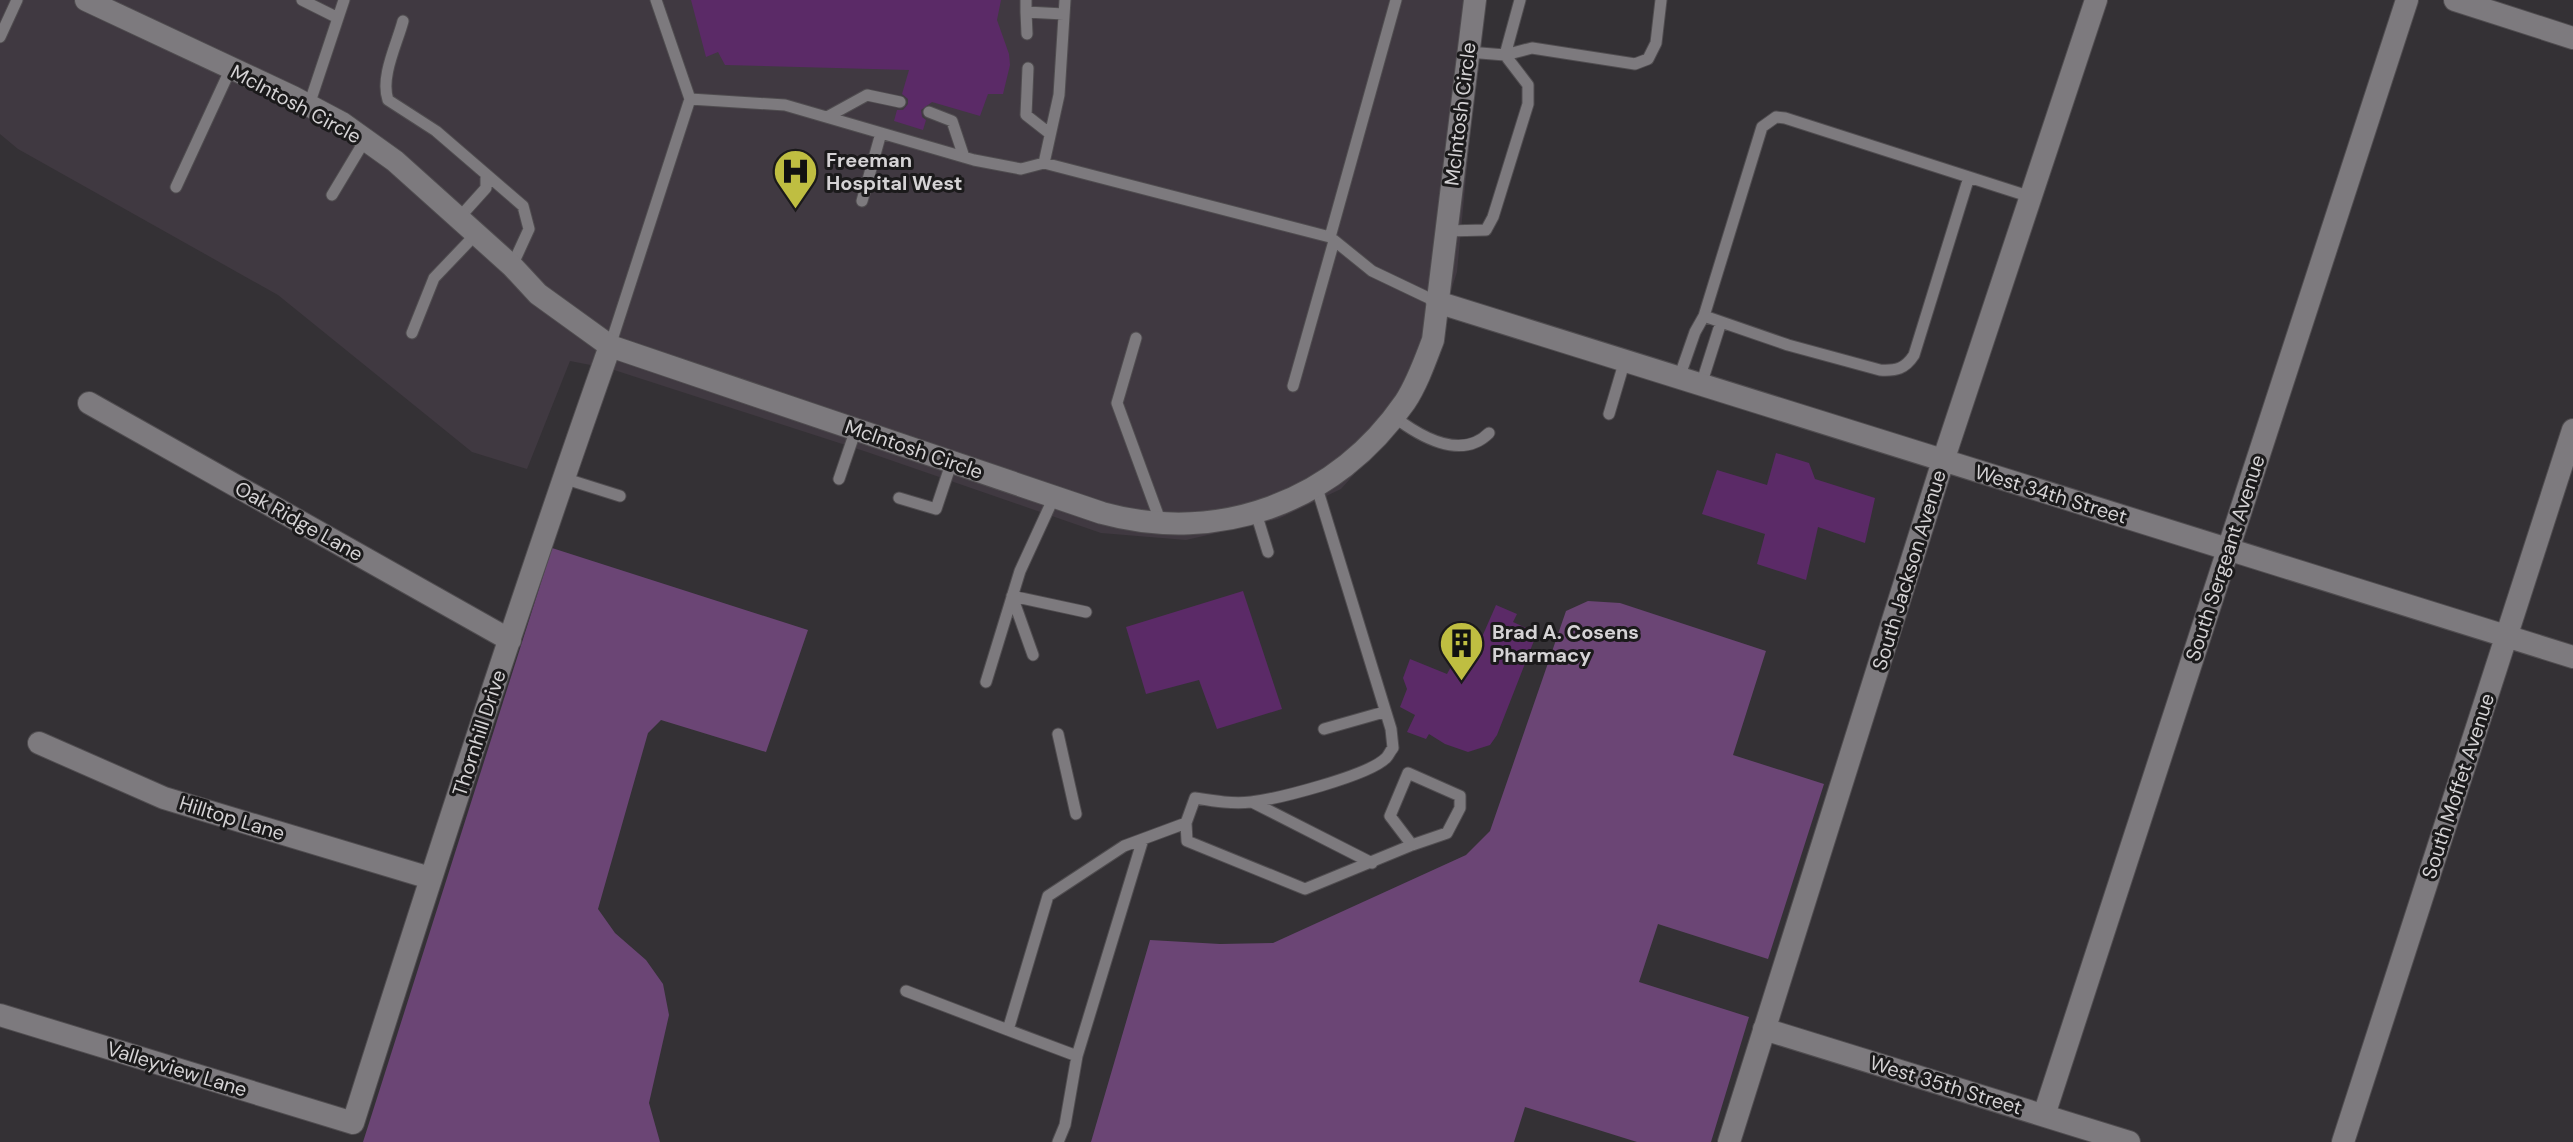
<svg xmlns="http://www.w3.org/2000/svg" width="2573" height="1142" viewBox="0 0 2573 1142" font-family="'DM Sans',sans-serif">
	<rect width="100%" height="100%" fill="#343135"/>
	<path fill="#403941" d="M0 0H1483L1457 272 1414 407 1341 489 1278 519 1186 540 1101 533 867 452 611 369 570 361 527 469 472 452 278 295 18 149 0 134Z"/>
	<path fill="#6b4575" d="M552 548 808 630 766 752 661 720 648 733 598 909 615 933 646 960 663 984 669 1015 649 1103 660 1142H363Z
		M1588 601 1620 603 1766 651 1733 755 1824 784 1768 959 1658 924 1639 982 1749 1017 1711 1142H1637L1525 1107 1514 1142H1091L1150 940 1220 944 1273 943 1466 855 1490 831 1566 611Z"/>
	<path fill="#5b2a67" d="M691 0H1001L997 20 1009 54 1010 65 1003 94H988L980 116 932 102 921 110 922 117 926 120 923 130 894 121 897 110H903L908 104V99L902 94 909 70 725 65 718 52 706 57Z
		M1776 453 1809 463 1815 479 1875 498 1865 543 1818 527 1806 580 1757 564 1765 534 1702 514 1717 470 1767 485Z
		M1243 591 1282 709 1217 729 1199 680 1146 694 1126 627Z
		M1496 605 1517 614 1513 622 1537 633 1497 735 1490 745 1468 752 1445 744 1429 734 1426 739 1407 732 1415 715 1400 707 1407 689 1403 678 1410 659 1447 674 1453 663 1468 669Z"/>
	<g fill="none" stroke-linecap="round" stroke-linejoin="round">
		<defs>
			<path id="lane" d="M302 0 338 18
				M1026 0V12L1064 14
				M1520 0 1505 55 1532 48 1635 64 1648 59 1656 43 1661 0
				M1026 12 1027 34
				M403 21C397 44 380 77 388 100L436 131 523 206 529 229 512 266
				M0 37 17 0
				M1028 68 1026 115 1049 133
				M690 99 785 105 974 160 1021 169 1044 163 1330 237 1372 271 1437 302
				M309 105 344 0
				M929 112 952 121 964 157
				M827 117 867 95 900 102
				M1044 163 1059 95 1065 0
				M1969 177 1914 355C1905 369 1896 371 1880 370L1788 345 1704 316 1762 127 1776 117 1785 118 2031 197
				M176 187 231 68
				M332 195 365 140
				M862 201 881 133
				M459 218 486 188V175
				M1446 231 1486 230 1493 217 1528 104V85L1505 55 1468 52
				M1330 237 1396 0
				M412 333 434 278 476 234
				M1136 338 1117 403 1161 523
				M610 346 690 99 656 0
				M1679 378 1695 332 1704 316
				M1701 385 1721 322
				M1293 386 1334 241
				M1609 414 1625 360
				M1393 416C1419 436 1461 461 1489 433
				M563 478 620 496
				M839 479 856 429
				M1317 488 1391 729 1393 748C1390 751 1389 755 1386 758 1368 776 1277 799 1251 802 1232 804 1214 801 1195 798L1186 823 1187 841 1305 889 1412 845 1447 833 1460 808V796L1408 773 1390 816 1412 845
				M899 498 936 509 952 461
				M1256 513 1268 552
				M1012 596 1086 612
				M1012 596 1033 655
				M986 682 1020 571 1054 497
				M1324 729 1384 712
				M1058 734 1076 814
				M1252 802 1372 863
				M1143 839 1077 1056 1008 1030 1048 896 1124 846 1186 823
				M906 991 1008 1030
				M1058 1142 1065 1125 1077 1056"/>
			<path id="street" d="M86 0 293 97 342 123 395 161 512 266 538 294 610 346 1102 513C1219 545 1336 502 1405 402 1417 384 1425 361 1433 340L1475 0
				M2455 0 2573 38
				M1437 302 2573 657
				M89 403 510 640
				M39 743 164 798 430 878
				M0 1015 353 1123C435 863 519 603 610 346
				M1764 1029 2129 1142
				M2044 1115 2407 0
				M1729 1142 1943 461 2096 0
				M2343 1142 2573 430"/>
		</defs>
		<use href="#lane" stroke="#504d50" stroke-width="13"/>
		<use href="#street" stroke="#504d50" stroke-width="24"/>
		<use href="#lane" stroke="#7d7a7e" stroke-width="11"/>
		<use href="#street" stroke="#7d7a7e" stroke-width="22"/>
	</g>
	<defs>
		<symbol id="hospital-pin" viewBox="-11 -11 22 30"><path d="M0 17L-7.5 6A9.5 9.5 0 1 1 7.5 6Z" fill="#bfbe41" stroke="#1b1a1b"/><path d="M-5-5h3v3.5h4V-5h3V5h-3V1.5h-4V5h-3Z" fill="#111"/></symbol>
		<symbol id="building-pin" viewBox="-11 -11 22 30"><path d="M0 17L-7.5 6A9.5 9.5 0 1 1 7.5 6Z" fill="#bfbe41" stroke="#1b1a1b"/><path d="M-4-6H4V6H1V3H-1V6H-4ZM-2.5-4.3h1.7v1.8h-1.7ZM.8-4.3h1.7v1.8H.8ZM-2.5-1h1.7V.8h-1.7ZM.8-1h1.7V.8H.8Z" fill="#111"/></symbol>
	</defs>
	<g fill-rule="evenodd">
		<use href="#hospital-pin" x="770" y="146" width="51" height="69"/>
		<use href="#building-pin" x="1436" y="618" width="51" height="69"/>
	</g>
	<g text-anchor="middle" stroke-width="6" stroke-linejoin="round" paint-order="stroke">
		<g font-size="20" fill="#d5d3d5" stroke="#1b1a1b">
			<text transform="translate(296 104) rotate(28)" y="7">McIntosh Circle</text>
			<text transform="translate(1460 114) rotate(-83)" y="7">McIntosh Circle</text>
			<text transform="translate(914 449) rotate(19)" y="7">McIntosh Circle</text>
			<text transform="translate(2051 494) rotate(17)" y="7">West 34th Street</text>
			<text transform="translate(299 521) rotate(29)" y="7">Oak Ridge Lane</text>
			<text transform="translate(2225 558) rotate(-72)" y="7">South Sergeant Avenue</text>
			<text transform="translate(1909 570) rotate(-73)" y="7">South Jackson Avenue</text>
			<text transform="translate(479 733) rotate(-72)" y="7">Thornhill Drive</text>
			<text transform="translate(2458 786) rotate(-72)" y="7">South Moffet Avenue</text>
			<text transform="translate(232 818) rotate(17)" y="7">Hilltop Lane</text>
			<text transform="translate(177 1069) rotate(17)" y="7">Valleyview Lane</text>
			<text transform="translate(1946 1085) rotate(17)" y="7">West 35th Street</text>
		</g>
		<g font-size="20" font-weight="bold" fill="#d5d3d5" stroke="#1b1a1b" text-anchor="start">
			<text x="826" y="167">Freeman<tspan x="826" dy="23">Hospital West</tspan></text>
			<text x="1492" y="639">Brad A. Cosens<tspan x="1492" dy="23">Pharmacy</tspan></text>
		</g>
	</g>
</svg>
